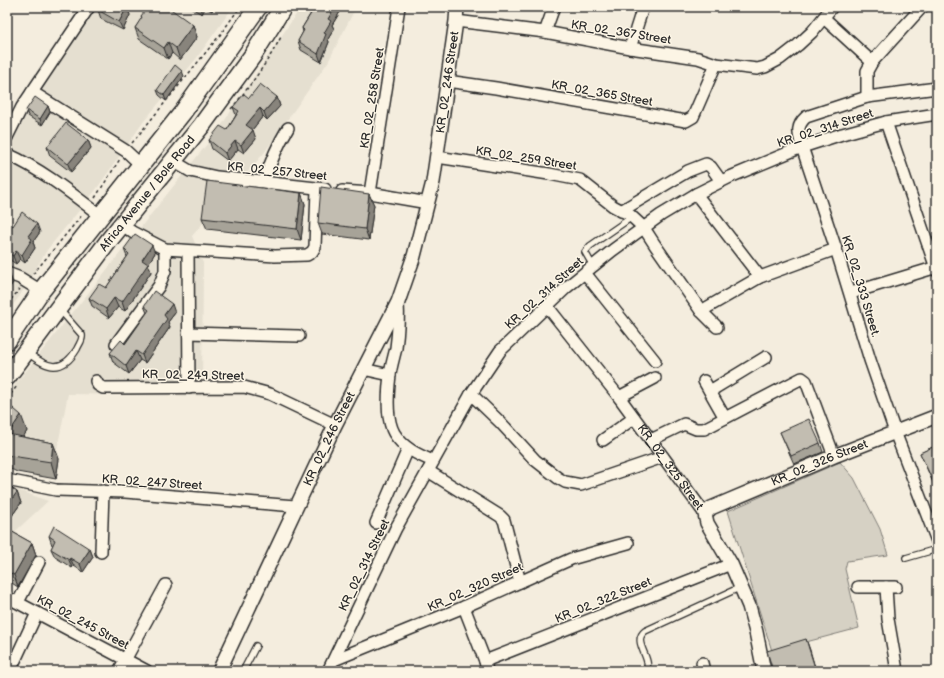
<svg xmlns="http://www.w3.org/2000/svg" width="944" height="678" viewBox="0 0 944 678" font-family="'Balsamiq Sans',sans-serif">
	<rect width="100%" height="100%" fill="#f4edde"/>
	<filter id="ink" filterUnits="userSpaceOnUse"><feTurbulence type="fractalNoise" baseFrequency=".025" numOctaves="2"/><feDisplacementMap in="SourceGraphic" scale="8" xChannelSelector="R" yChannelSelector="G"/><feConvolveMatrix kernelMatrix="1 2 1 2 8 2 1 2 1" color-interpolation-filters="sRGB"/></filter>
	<g filter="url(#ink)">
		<path fill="#e5dfd0" d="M96 7H233L196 59 144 121 95 191 47 250 19 297 7 313V133Z
			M301 7H356L328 62 264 153 192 236 203 263 202 396 68 394 52 475 7 462V395L219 129Z
			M7 486 48 501 7 539Z"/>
		<path fill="#d6d1c4" stroke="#807e78" d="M840 462 854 478 880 529 888 555 847 561 845 569 859 628 772 651 728 511Z"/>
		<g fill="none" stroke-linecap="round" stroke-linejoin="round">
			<defs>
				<path id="service" d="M593 266 585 252 590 246 632 217
					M28 353C47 368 62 374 77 349 79 344 83 340 82 335L60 310
					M906 558 937 549
					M243 671 256 646
					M646 671C653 658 631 642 645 631L741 587"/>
				<g id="minor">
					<path d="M922 7 872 62 867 71V97L937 88"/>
					<path d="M824 18 872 62"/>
					<path d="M456 21 545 32 630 48 698 58 716 64 757 69 765 67 780 59 798 45 812 32 832 7"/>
					<path d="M545 32 554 7"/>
					<path d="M630 48 643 7"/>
					<path d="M447 81 496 88 686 121 693 117 716 64"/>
					<path d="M32 92 126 151 142 166"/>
					<path d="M867 97 806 117C795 127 799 134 802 147L836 249 870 360 895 432 937 541"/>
					<path d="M886 122 937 271"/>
					<path d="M7 137 22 107 89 7"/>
					<path d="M7 154C41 169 71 193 101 216"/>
					<path d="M437 157 549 174 580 180 613 206 630 215 644 228 655 245 701 311 717 327"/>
					<path d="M173 161 190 171 217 177 325 189"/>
					<path d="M264 182C270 163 277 146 288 128"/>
					<path d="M342 191 370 193 428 203"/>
					<path d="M370 193 399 7"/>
					<path d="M696 194 760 277"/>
					<path d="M621 211 688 171 706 164 711 167 721 181"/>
					<path d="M122 224 132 232 165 249 275 256 307 255 312 252 315 247 317 189"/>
					<path d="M188 251 189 388"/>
					<path d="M7 273 20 278 41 291"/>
					<path d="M585 273 655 361"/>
					<path d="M851 293 937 267"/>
					<path d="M398 302C399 318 398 333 396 348 394 357 391 366 390 375 388 391 386 419 394 433 403 448 418 455 433 461"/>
					<path id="s1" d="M547 306 619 397 705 514"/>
					<path d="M701 311 760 277 836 249"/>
					<path d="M188 333 299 336"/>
					<path d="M116 344 159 286 165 271V249"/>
					<path d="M363 369 390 375"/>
					<path d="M96 381 98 385 103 388 244 387 270 394 335 425"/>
					<path d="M704 381 725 418"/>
					<path d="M710 391 766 357"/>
					<path d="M471 394 501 423 535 460 558 478 565 482 581 485 663 457"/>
					<path d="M619 397 655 378"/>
					<path d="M603 440 634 418"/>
					<path d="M651 440 684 424 696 429H704L802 378 806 381 834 456"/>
					<path d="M428 471 500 516 504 520 520 582"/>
					<path d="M7 480 56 490 125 492 295 506"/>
					<path d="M376 523 408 449"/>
					<path d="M101 552 103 491"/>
					<path d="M858 587H896"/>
					<path d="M886 587 888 619 897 671"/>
					<path d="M7 597 147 671"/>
					<path d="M18 602 39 562"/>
					<path d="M464 607 485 661 487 671"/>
					<path d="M334 660 464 607 571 559 628 543"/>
					<path d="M485 661 731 564"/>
					<path d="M702 663 704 671"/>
					<path d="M10 671 37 613"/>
					<path d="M119 671 166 585"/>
					<path d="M328 671 396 528 471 394 500 351 567 287 613 250 661 215 696 194 730 177 802 147 842 134 886 122 937 114"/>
				</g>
				<g id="tertiary">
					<path id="s2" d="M219 671 335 425 398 302 414 256 433 182 456 21 457 7"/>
					<path id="s3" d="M764 671 756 632 749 606 731 564 707 523 705 514 711 508 834 456 937 416"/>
				</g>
				<g id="primary">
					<path d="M7 341 41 291 183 112 258 7"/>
					<path id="s4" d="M7 377 110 239 202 125 253 55 283 7"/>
				</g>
			</defs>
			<use href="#service" stroke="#2b2b2b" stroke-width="8"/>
			<use href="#minor" stroke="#2b2b2b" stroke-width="14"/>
			<use href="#tertiary" stroke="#2b2b2b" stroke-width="16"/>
			<use href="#primary" stroke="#2b2b2b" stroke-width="20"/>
			<path stroke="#2b2b2b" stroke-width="1.5" stroke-dasharray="3 3" stroke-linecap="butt" d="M231 109C250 86 268 62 282 35
				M132 143 220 35 240 7
				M95 198 120 159
				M33 274 83 214
				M7 304 20 289
				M7 399 17 386"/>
			<use href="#service" stroke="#fcf5e5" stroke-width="5.5"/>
			<use href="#minor" stroke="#fcf5e5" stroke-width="11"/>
			<use href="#tertiary" stroke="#fcf5e5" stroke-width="13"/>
			<use href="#primary" stroke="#fcf5e5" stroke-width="17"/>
		</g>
		<path fill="#a7a398" stroke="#2b2b2b" d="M100 7H127L130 15 123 30 101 19 98 10Z
			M191 7H214L212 11 205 8 202 14 191 8Z
			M312 7H343L332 25 334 29 328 39 329 42 321 62 301 50 298 41 303 32 302 28 314 8Z
			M141 16 193 25 197 37 180 60 172 53 168 59 139 39 135 28 142 18Z
			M184 76 166 101 159 95 157 90Z
			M277 97 280 106 267 120 263 116 252 130 256 139 244 153 238 149 228 161 212 149 209 140 227 130 236 115 233 107 249 98Z
			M48 106 50 112 42 125 28 116 26 110Z
			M88 140 91 148 71 172 50 156 47 147Z
			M301 193 305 204 301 240 207 229 202 218Z
			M369 194 374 205 369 240 322 234 318 223Z
			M7 223 13 226 40 232 33 242 35 248 25 263 20 259 16 264 7 258Z
			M124 249 155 253 148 264 151 272 125 311 118 307 109 318 92 306 89 298 106 288 127 257Z
			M144 306 175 313 168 322 170 327 145 363 140 360 129 374 113 362 110 353 125 344 147 313Z
			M7 403 27 431 23 437 53 443 59 459 56 479 17 472 7 467Z
			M780 432 820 443 823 452 794 464Z
			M937 445V492L920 453Z
			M7 485 17 492 21 503 11 517 7 514Z
			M7 529 32 543 36 555 18 587 7 580Z
			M49 536 90 549 93 557 83 572 74 566 72 568 55 557 51 549 53 545H52Z"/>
		<path fill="#88847c" stroke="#2b2b2b" d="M127 7 130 15 123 30 119 22Z
			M200 7H205V8L202 14Z
			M210 7H214L212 11Z
			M335 7H343L332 25 334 29 328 39 329 42 321 62 318 54 328 19Z
			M193 25 197 37 180 60 176 48Z
			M168 42 172 53 168 59 164 48Z
			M182 71 184 76 166 101 164 95Z
			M277 97 280 106 267 120 264 112Z
			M48 106 50 112 42 125 40 119Z
			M260 108 263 116 249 134 246 125Z
			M253 130 256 139 244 153 241 145Z
			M88 140 91 148 71 172 68 164Z
			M235 141 238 149 228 161 225 153Z
			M301 193 305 204 301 240 297 229Z
			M369 194 374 205 369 240 365 229Z
			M37 224 40 232 33 242 35 248 25 263 22 255 28 236Z
			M152 245 155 253 148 264 151 272 125 311 122 302 142 260Z
			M16 251 20 259 16 264 13 256Z
			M10 275 13 283 7 291V278Z
			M114 298 118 307 109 318 106 309Z
			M172 304 175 313 168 322 170 327 145 363 142 355 164 315Z
			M136 351 140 360 129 374 126 366Z
			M21 415 27 431 14 451 8 434Z
			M53 443 59 459 56 479 51 462Z
			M17 492 21 503 11 517 7 506Z
			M32 543 36 555 18 587 14 575Z
			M90 549 93 557 83 572 80 564Z
			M70 558 74 566 72 568 69 560Z
			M806 639 810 650 816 671Z"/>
		<path fill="#c2bdb1" stroke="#2b2b2b" d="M100 7H127L119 22 98 10Z
			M148 7H168L193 25 176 48 168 42 164 48 135 28 142 17 141 16Z
			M315 7H335L328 19 331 21 324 33 326 34 318 54 298 41 304 30 302 28Z
			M175 65 182 71 164 95 157 90Z
			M260 84 277 97 264 112 260 108 246 125 253 130 241 145 235 141 225 153 209 140 220 126 227 130 239 111 233 107 244 94 249 98Z
			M35 97 48 106 40 119 26 110Z
			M66 123 88 140 68 164 47 147Z
			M207 181 301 193 297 229 202 218Z
			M321 187 369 194 365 229 318 223Z
			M22 212 37 224 28 236 32 239 22 255 16 251 13 256 7 252V222L13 226Z
			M135 234 152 245 142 260 148 264 122 302 114 298 106 309 89 298 99 284 106 288 129 254 124 249Z
			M7 273 10 275 7 278Z
			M154 291 172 304 164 315 167 319 142 355 136 351 126 366 110 353 121 340 125 344 149 310 144 306Z
			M7 403 21 415 8 434 53 443 51 462 11 456 7 454Z
			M809 419 820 443 791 456 780 432Z
			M937 445V490L920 453Z
			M7 485 17 492 7 506Z
			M54 526 90 549 80 564 70 558 69 560 51 549 55 540 49 536Z
			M7 529 32 543 14 575 7 571Z
			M806 639 816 671H773L767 651Z"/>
	</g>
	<g text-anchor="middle" stroke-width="3" stroke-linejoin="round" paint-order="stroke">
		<g font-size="12" fill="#2b2b2b" stroke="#fcf5e5">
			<text transform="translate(621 32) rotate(9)" y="4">KR_02_367 Street</text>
			<text dy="4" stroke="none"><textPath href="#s2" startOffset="636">KR_02_246 Street</textPath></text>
			<text transform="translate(602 93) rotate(10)" y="4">KR_02_365 Street</text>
			<text transform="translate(372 98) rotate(-81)" y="4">KR_02_258 Street</text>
			<text transform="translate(825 128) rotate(-18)" y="4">KR_02_314 Street</text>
			<text transform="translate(526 158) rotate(9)" y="4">KR_02_259 Street</text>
			<text transform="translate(277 171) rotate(6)" y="4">KR_02_257 Street</text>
			<text dy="4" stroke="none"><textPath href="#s4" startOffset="231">Africa Avenue / Bole Road</textPath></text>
			<text transform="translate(861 286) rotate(73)" y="4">KR_02_333 Street.</text>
			<text transform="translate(544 293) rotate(-42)" y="4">KR_02_314 Street</text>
			<text transform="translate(193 375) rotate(1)" y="4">KR_02_249 Street</text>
			<text dy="4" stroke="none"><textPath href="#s2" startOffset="257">KR_02_246 Street</textPath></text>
			<text dy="4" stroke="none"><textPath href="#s3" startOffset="295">KR_02_326 Street</textPath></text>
			<text dy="4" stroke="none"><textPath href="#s1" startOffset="203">KR_02_325 Street</textPath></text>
			<text transform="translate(152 482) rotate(4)" y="4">KR_02_247 Street</text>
			<text transform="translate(364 565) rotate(-64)" y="4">KR_02_314 Street</text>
			<text transform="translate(475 587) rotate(-24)" y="4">KR_02_320 Street</text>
			<text transform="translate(603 600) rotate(-22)" y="4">KR_02_322 Street</text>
			<text transform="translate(83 622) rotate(28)" y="4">KR_02_245 Street</text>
		</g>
	</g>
	<rect width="944" height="678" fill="none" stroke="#fcf5e5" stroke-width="24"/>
	<rect x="12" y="12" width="920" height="654" fill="none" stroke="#2b2b2b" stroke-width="1.5" filter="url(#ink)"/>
</svg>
